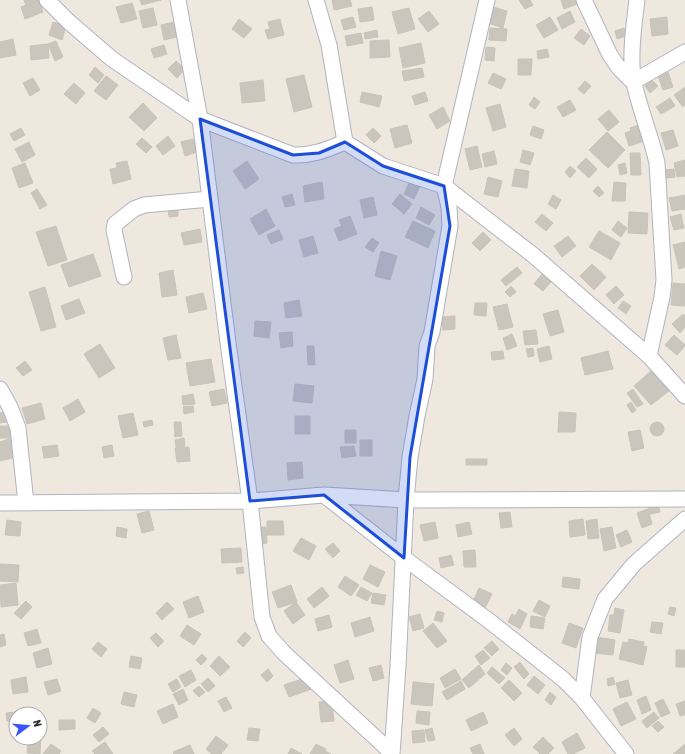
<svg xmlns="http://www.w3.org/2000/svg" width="685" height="754" viewBox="0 0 685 754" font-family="'Asap Condensed',sans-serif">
	<rect width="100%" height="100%" fill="#efe8de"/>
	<path fill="#cac5bd" stroke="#cac4b7" d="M24 0H39L43 12 25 19 21 7 26 5Z
		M140 0H161L142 5Z
		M332 0H350L352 6 334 10Z
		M519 0H530L533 5 525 9Z
		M561 0H579L580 3 564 9Z
		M132 3 137 19 121 23 116 7Z
		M372 7 374 20 360 22 358 9Z
		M493 7 507 11 503 28 488 23Z
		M153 8 157 25 143 28 139 11Z
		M409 8 415 29 398 34 392 12Z
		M429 11 439 24 428 32 418 19Z
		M570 11 575 22 562 29 557 18Z
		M353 17 356 27 344 30 341 20Z
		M550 17 558 30 544 38 536 25Z
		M667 17 668 34 652 36 650 19Z
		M239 19 252 29 244 38 232 29Z
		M280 19 284 35 268 39 265 30 270 29 268 22Z
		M53 22 66 26 62 40 49 35Z
		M174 22 177 37 164 40 161 25Z
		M490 28 507 29 506 41 489 40Z
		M624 28 626 36 617 39 615 31Z
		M581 29 590 36 584 45 574 38Z
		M377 30 378 37 365 39 364 33Z
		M361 33 363 43 347 46 345 36Z
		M13 39 16 55 0 58V42Z
		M389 40 390 57 370 58V41Z
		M56 41 63 57 55 61 48 44Z
		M421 43 425 63 403 68 399 48Z
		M48 44 49 58 31 60 30 46Z
		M164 45 167 54 154 58 151 49Z
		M486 47 495 48 494 61 485 60Z
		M547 49 549 57 538 59 537 51Z
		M518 59H532L531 75H518Z
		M176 61 185 69 177 78 168 69Z
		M95 67 104 75 98 83 89 75Z
		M422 68 424 77 404 81 402 71Z
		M668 72 673 87 663 90 658 76Z
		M493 73 506 79 501 89 488 83Z
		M304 75 312 107 294 112 286 79Z
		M106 76 118 85 106 100 94 91Z
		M33 78 40 90 30 96 23 83Z
		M263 80 265 101 242 103 240 83Z
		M652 80 658 86 650 93 645 86Z
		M585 81 591 86 584 94 578 89Z
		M74 83 85 93 76 104 64 94Z
		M685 87V105L683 107 674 95Z
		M362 92 382 96 379 107 360 102Z
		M425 92 428 101 415 105 412 96Z
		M534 97 540 102 535 109 529 105Z
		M670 98 675 106 661 114 656 107Z
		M570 100 576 110 563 117 557 107Z
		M143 103 157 118 144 131 129 117Z
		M500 104 506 127 493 131 486 108Z
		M443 107 450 121 437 129 429 115Z
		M609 110 619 122 608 131 598 119Z
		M407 125 412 143 395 148 390 129Z
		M639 125 645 141 629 146 625 133 631 131 630 128Z
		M533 126 544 130 541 139 530 135Z
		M21 128 25 135 14 141 10 134Z
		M373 128 381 136 374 143 366 135Z
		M673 130 678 146 666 150 661 133Z
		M607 132 625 150 608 168 589 150Z
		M168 136 175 146 163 155 156 146Z
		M142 138 152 147 146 153 136 144Z
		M193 139 197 152 185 156 181 142Z
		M29 142 35 155 22 162 15 149Z
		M477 146 482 167 470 170 465 149Z
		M523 150 534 153 530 165 520 162Z
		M494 151 497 164 485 167 482 154Z
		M630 153H640L641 175H631Z
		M586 158 597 169 589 178 577 167Z
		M685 160V176L677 177 674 163Z
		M127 161 131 179 113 184 110 169 117 168 116 163Z
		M247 161 259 179 245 189 233 171Z
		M25 163 33 183 19 188 12 168Z
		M625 163 627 173 620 175 618 165Z
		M570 166 576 171 570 178 565 172Z
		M515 169 529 171 527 188 512 186Z
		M674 169 675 177 666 178 665 170Z
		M488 177 502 181 498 197 484 194Z
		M410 181 420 186 414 199 404 194Z
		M322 182 324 199 305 202 303 186Z
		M614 182 626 183 625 201H612Z
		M598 186 604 193 599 197 593 191Z
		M37 189 47 205 40 209 31 193Z
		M292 194 295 205 285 207 282 197Z
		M400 194 412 204 404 214 392 204Z
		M553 195 561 200 556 209 548 204Z
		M685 195V209L672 211 669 198Z
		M373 197 377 215 364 218 360 200Z
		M421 207 435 215 429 225 416 218Z
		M178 208V216L169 217 168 209Z
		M266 209 275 226 259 235 250 219Z
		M629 212 648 213 647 234 628 233Z
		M542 214 553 223 546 231 535 222Z
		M681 214 684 228 674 230 670 217Z
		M350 216 357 234 339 241 334 229 342 226 339 220Z
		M413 221 435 231 428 248 405 237Z
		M618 221 627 228 621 237 612 230Z
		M56 226 67 260 48 266 36 232Z
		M200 229 202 242 184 245 181 233Z
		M279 230 283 239 271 244 267 235Z
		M599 231 620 243 611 260 589 247Z
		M483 232 491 240 480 251 472 243Z
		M313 236 318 253 304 257 299 240Z
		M568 236 576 246 562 257 554 246Z
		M372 238 379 243 373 252 365 247Z
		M685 242V267L679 269 673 245Z
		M381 251 397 256 390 280 375 276Z
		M93 254 101 276 69 287 61 265Z
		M592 264 606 277 594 290 580 276Z
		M517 267 522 273 506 286 501 280Z
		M173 270 177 295 162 297 159 273Z
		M542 274 551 282 543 291 534 284Z
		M673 283 685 284V306L671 305Z
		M511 286 516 292 510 297 505 292Z
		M616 286 624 295 614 304 606 295Z
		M45 287 56 327 41 331 29 292Z
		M203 293 207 309 189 313 186 297Z
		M79 299 85 313 66 320 61 306Z
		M299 300 302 316 286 318 284 303Z
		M623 301 631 306 626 314 618 308Z
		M475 303H487L486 316 474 315Z
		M507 304 513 327 499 330 493 307Z
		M558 310 564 332 550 336 543 314Z
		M683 314 685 316V327L680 333 672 324Z
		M455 316V329L443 330 442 317Z
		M255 321 271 322 269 338 254 336Z
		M536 330 538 344 525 345 523 331Z
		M292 332 293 346 281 348 279 333Z
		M512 334 517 346 507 350 503 338Z
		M176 335 181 358 168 360 163 338Z
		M674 335 685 345V346L677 355 665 345Z
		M100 344 115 368 99 378 84 354Z
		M307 346H314L315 365H308Z
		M549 346 552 359 540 362 537 349Z
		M533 348 534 356 528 357 526 349Z
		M503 351 504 359 492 360 491 352Z
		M608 351 613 369 585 375 581 358Z
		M211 359 215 382 190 386 186 363Z
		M25 361 32 370 23 376 16 368Z
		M652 370 670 390 651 405 634 386Z
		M295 384 314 386 312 403 293 401Z
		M224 389 227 403 212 406 209 392Z
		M633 389 643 404 637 407 627 393Z
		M193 394 195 404 183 405 182 396Z
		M78 399 85 412 70 421 63 408Z
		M631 402 636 410 632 413 627 405Z
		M41 403 45 419 27 424 22 408Z
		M193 406 194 412 184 414 183 407Z
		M5 412 7 422 0 423V413Z
		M559 412 576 413 575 432H558Z
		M133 413 138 435 123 438 118 416Z
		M295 416H310V434H295Z
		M152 420 153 425 144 427 143 422Z
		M650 429a7 7 0 1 1 14 0a7 7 0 1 1-14 0Z
		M174 422H181L182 436 175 437Z
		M0 426H9L10 438H0Z
		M345 430H356V443H345Z
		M640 430 644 448 632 451 628 432Z
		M12 438 17 457 0 461V442Z
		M184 438 185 446 176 447 175 440Z
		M360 440H372V456H360Z
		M57 445 59 456 44 458 42 447Z
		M112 445 114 456 104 458 102 447Z
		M354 446 356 456 342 458 340 447Z
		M189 447 190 461 177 462 175 448Z
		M466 459H487V465H466Z
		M302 462 303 478 288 480 287 463Z
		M658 504 660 512 650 514 648 506Z
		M648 509 652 524 642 528 637 513Z
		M149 511 154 530 142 533 137 514Z
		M510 512 512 527 501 528 499 513Z
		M583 519 585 535 570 537 569 521Z
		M597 519 599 538 588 539 586 521Z
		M7 520 21 522 20 536 5 535Z
		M267 521H283L284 535H267Z
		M435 522 438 538 424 541 420 525Z
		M469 522 472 534 458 537 456 525Z
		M117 527 127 529 126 538 116 536Z
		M260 527H266L267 543 261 544Z
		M612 527 616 548 604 551 600 529Z
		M627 530 632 542 621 547 616 535Z
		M301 538 316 546 309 560 293 551Z
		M333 543 340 551 333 558 325 549Z
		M241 548 242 562 222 563 221 549Z
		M475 550 476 567H464L463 551Z
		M451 555 454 565 441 568 439 558Z
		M0 564 19 565 18 582 0 581Z
		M370 565 385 572 378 587 363 579Z
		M243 567 244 573 237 574 236 568Z
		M345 576 359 585 351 596 338 587Z
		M563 577 580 579 579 589 562 587Z
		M16 583 18 605 1 607 0 585Z
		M291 585 297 602 278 608 272 592Z
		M322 587 329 596 314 608 307 599Z
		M361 587 372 593 367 601 356 595Z
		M479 588 492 594 484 610 472 604Z
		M373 593 386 595 384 605 371 603Z
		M198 596 204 612 189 618 183 602Z
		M539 600 550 606 545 617 533 611Z
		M26 601 32 607 21 619 14 613Z
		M167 602 174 609 162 620 156 613Z
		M296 602 305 615 293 624 284 611Z
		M670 607 676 608 674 616 668 614Z
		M615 608 624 610 620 633 608 631 610 615H614Z
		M519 609 527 614 520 629 508 622 512 614 515 616Z
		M437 611 444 613 442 622 434 620Z
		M420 614 424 628 413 631 409 617Z
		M329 615 332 627 318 631 315 619Z
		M531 616 545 618 543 629 530 627Z
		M370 617 374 631 355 637 351 623Z
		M652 622 663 623 661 634 650 632Z
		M433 623 447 641 437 648 423 631Z
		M569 623 583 628 576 648 562 643Z
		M187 625 201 634 194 645 180 636Z
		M37 629 41 643 28 646 24 633Z
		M245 632 251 638 243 647 237 641Z
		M156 633 164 641 158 647 150 638Z
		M4 634 6 645 0 647V635Z
		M596 637 615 640 613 655 594 653Z
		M629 639 644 642 643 646 647 647 643 665 619 659 623 642 628 643Z
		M492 641 499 649 492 656 484 648Z
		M98 642 107 649 101 657 92 649Z
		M48 648 52 664 37 668 33 653Z
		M483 650 490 658 481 665 475 656Z
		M676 650H685V667H676Z
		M202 654 207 659 201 665 196 660Z
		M131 656 142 658 140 669 129 667Z
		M219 656 230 667 220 676 210 666Z
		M348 660 354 679 340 683 334 665Z
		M520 662 529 674 524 679 514 667Z
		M506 663 512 668 507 675 501 670Z
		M381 665 384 678 373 681 369 668Z
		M479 665 485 674 469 688 462 680Z
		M492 667 505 678 499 684 487 673Z
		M268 669 273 676 267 682 261 675Z
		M455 669 461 679 445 688 440 678Z
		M191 670 196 680 185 687 179 676Z
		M534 676 545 685 538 694 527 685Z
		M26 677 28 692 13 694 11 680Z
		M308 677 312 689 289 697 284 685Z
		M613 677 615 684 608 686 607 679Z
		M208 678 215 686 208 692 201 684Z
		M57 679 61 691 48 695 44 682Z
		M177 679 181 687 173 692 168 684Z
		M509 680 522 693 514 701 501 688Z
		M628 680 632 695 620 698 616 683Z
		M461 681 465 689 447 700 442 692Z
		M413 682 434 684 432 706 411 704Z
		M199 686 205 692 199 697 193 691Z
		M183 689 188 700 179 705 173 694Z
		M124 692 137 695 134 707 121 704Z
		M550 692 556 697 551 705 545 700Z
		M646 696 651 710 642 714 637 700Z
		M226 697 232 708 224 712 218 701Z
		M663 699 670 713 661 717 655 703Z
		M332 701 334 721 321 722 319 702Z
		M685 701V715L680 716 676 704Z
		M627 702 636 719 621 726 613 709Z
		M173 704 178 717 163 724 157 711Z
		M93 708 101 713 95 723 87 718Z
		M417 711 430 712 429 725 416 723Z
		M16 712V721H7L6 713Z
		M483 712 488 723 471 731 466 720Z
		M654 712 659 718 647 728 642 721Z
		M59 720H75V729L59 730Z
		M658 721 664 727 658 732 652 726Z
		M103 727 109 734 99 742 93 735Z
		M249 728 260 729 258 741 247 740Z
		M432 728 435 740 428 741 425 730Z
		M514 728 522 739 514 746 505 735Z
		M424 730 425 742 413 743 412 731Z
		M577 733 585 748 573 754H568L562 742Z
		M40 736H41L40 754 27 753 28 738H40Z
		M216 736 228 745 221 754H212L206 749Z
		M543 737 554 748 548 754H540L533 747Z
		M105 742 113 754H95L92 751Z
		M51 744 61 751 59 754H43Z
		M316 744 326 749 325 751 331 754H310Z
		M480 744 484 754H473L470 748Z
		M685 744V754H673Z
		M190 745 194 754H174L173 752Z
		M291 748 302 754H288Z"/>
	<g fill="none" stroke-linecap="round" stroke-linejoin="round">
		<defs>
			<path id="minor" d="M47 0 69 22 112 59 200 119 293 155C313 156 328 149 345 142
				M178 0 200 119 228 343 250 501 262 617 269 636 284 653 392 753
				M316 0 329 45 345 142 383 166 444 186 533 255 649 356 685 396
				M584 0 610 55 619 68 633 82 685 52
				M637 0C634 23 629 60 634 83 640 110 651 136 657 163L664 280 662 297 649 356
				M124 277 114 230 115 224 134 209 144 205 210 199
				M0 389 10 407 18 428 26 503
				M324 495 404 558 488 620 563 679 582 698 626 754
				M0 503 250 501 324 495 406 500 685 499
				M582 698 590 637 605 599 634 564 685 519
				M392 754 398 666 406 500 410 457 417 416 425 379 427 346 432 332 450 226 449 207 444 186 487 0"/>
		</defs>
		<use href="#minor" stroke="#b2b3c1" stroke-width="17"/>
		<use href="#minor" stroke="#fff" stroke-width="15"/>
	</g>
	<path fill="#1d4ed8" fill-opacity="0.2" stroke="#1d4ed8" stroke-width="3" stroke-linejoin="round" d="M200 119 293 155 319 153 345 142 383 166 444 186 450 226 410 457 404 558 324 495 250 501Z"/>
	<g transform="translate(28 726) rotate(74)"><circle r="19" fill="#ffffff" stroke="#ababab"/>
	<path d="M0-3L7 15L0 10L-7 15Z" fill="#3a54ff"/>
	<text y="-6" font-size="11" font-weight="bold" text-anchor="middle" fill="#2c2c2c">N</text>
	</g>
</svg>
